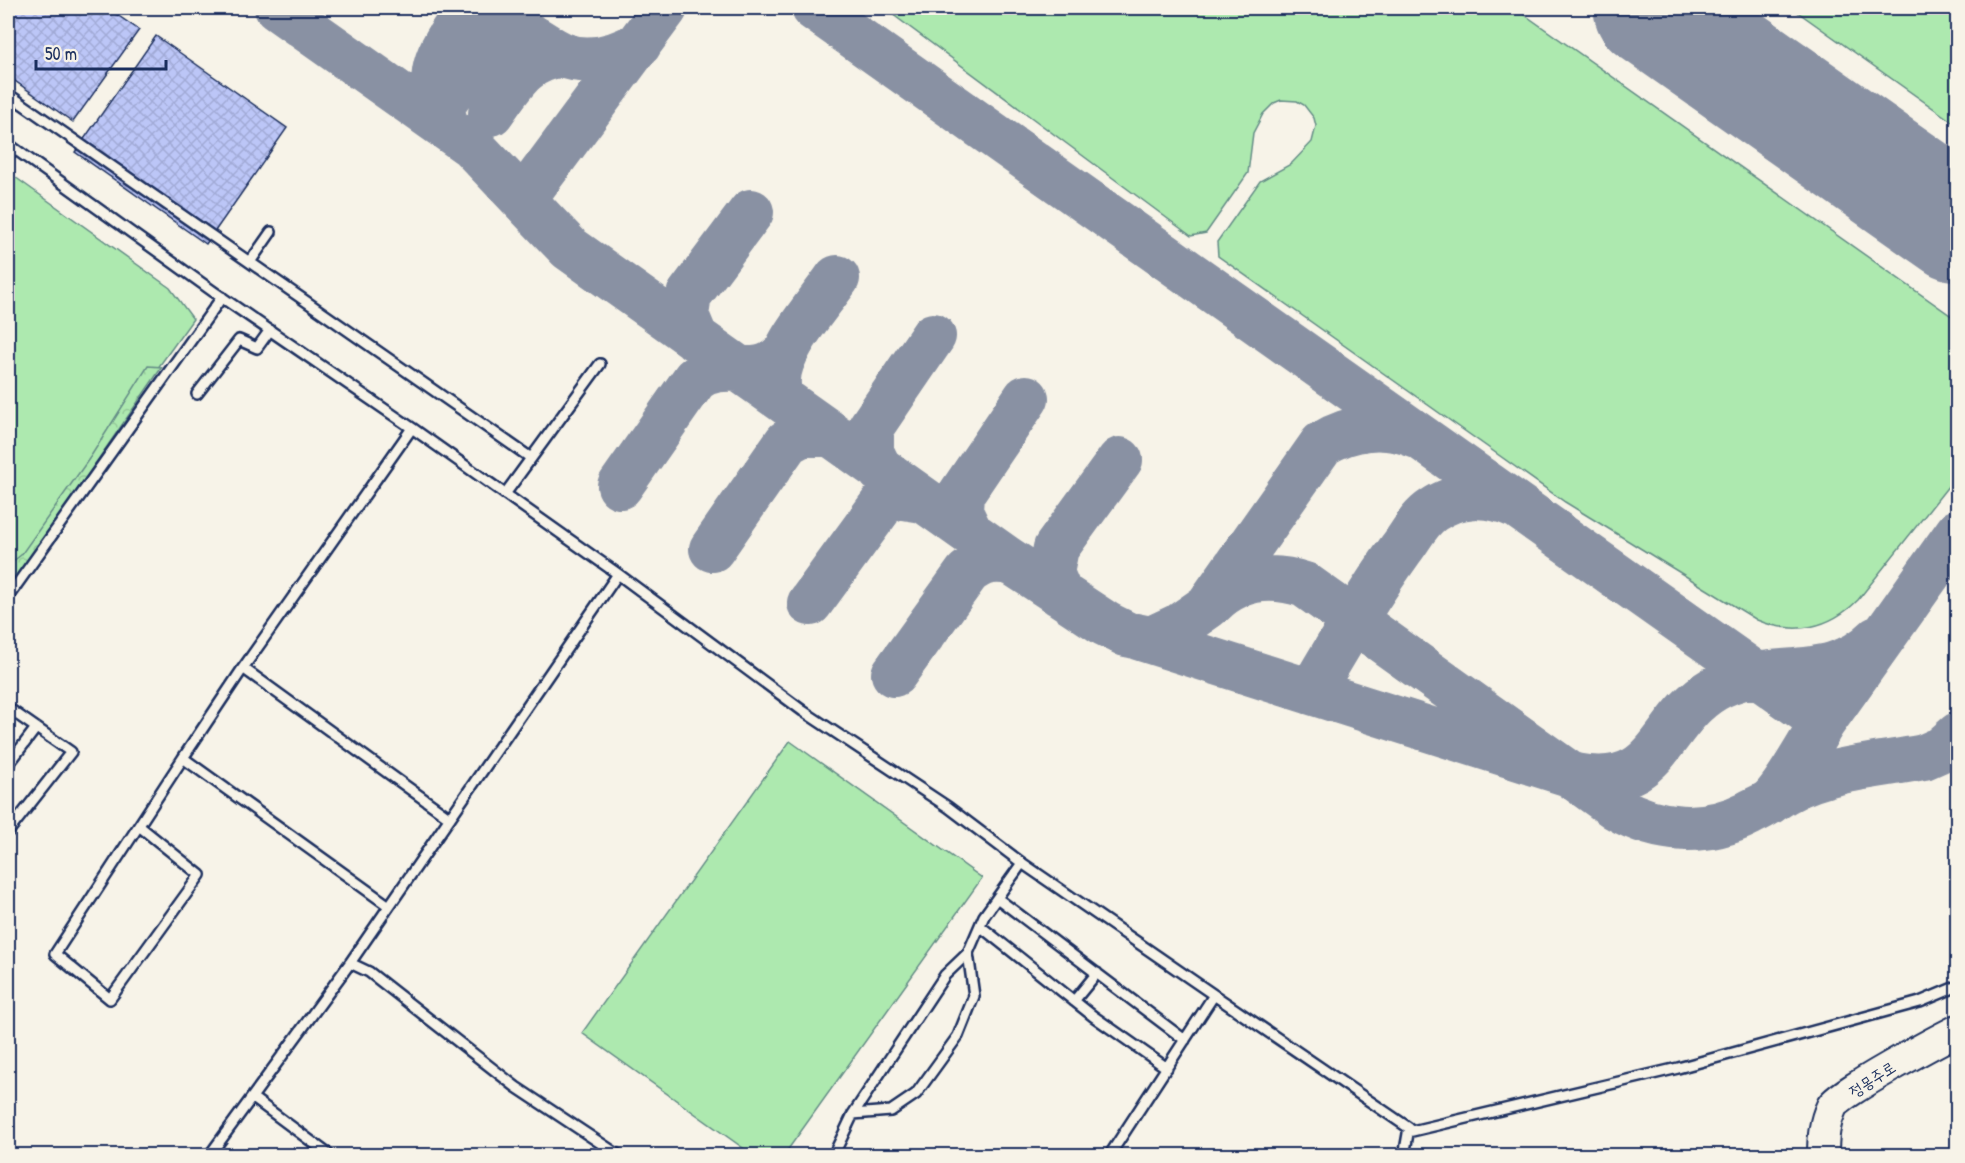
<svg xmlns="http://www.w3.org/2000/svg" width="1965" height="1163" viewBox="0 0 1965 1163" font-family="'Patrick Hand','Poor Story',sans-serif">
	<defs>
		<pattern id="forest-crowns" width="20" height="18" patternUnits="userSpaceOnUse" patternTransform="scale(1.5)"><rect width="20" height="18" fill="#ade9af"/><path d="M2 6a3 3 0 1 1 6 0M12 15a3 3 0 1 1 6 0" fill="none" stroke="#94c899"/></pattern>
		<pattern id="building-cross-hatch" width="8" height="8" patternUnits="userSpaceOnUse" patternTransform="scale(1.5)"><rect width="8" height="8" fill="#bcc6f7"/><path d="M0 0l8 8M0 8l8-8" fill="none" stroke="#a1aad6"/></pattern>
	</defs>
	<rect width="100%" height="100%" fill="#f7f3e8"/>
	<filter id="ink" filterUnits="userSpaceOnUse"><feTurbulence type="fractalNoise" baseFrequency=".0167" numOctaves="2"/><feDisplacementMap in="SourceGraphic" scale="12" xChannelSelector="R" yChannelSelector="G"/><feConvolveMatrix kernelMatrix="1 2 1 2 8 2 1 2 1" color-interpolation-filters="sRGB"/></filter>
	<g filter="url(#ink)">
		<path fill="#ade9af" stroke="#648c86" stroke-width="1.5" d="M884 8H1515L1957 320V475L1858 600C1830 628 1795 636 1757 620L1565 502 1218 256 1217 242 1260 181 1291 164 1312 142 1316 126 1314 118 1304 105 1297 101 1281 100 1274 103 1263 114 1253 133 1248 173 1206 233 1191 236Z
			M1792 8H1957V125Z
			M8 172 170 288 193 319 8 577Z
			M790 741 982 878 784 1155H753L582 1033Z"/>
		<path fill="url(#forest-crowns)" stroke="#648c86" stroke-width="1.5" d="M148 366 162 367 8 590V565L21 555 91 456Z"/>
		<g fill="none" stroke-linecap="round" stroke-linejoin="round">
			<path stroke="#8991a3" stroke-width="46" d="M277 8 471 145 569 248 1007 559 1106 624 1126 634 1151 639 1181 625 1208 606 1322 444C1351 426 1385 422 1417 436
				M814 8 1823 722 1958 532
				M491 113C511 86 525 57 563 55
				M434 118C449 97 473 54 493 40 521 19 538 45 563 55 589 65 616 57 639 44
				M444 118C420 73 444 43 470 8
				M524 198 665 8
				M696 339 686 315 689 295 751 212
				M778 385C775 351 818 306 837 278
				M880 470 871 452V427L933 336
				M620 486 695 379C726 356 754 383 782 356
				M970 533 960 512 961 494 1026 398
				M712 549 787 442 802 434H830
				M1060 594 1051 573 1056 548 1120 460
				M810 603 883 503 898 496 923 500
				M1212 603C1238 577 1272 574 1305 585L1617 808C1658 832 1706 835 1749 813 1756 809 1767 805 1773 799 1789 782 1810 743 1823 722
				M1138 637 1576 776C1661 793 1658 722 1714 689 1767 658 1828 688 1877 639
				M894 674 967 573C981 561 995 558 1013 563
				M1311 692C1340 643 1368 595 1401 549 1411 536 1419 519 1433 510 1458 493 1488 492 1515 505
				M1772 800C1814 768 1874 767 1924 757L1942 749 1958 735"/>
			<path stroke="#8991a3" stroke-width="117" d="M1652 8 1958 223"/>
		</g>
		<path fill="url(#building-cross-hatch)" stroke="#1b2f5e" stroke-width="1.5" d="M8 8H107L139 30 73 122 8 76Z
			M156 36 287 128 206 244 75 152Z"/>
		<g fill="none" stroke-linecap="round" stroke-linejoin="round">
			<defs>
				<path id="lane" d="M8 94 531 458
					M8 144 214 292 412 428
					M250 262 271 232
					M197 394 239 340 257 348 270 330
					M505 494 600 364
					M8 597 222 297
					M243 668 412 428 618 574 803 711 948 807 1022 863 1214 995 1109 1156
					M8 708 71 752 8 832
					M8 765 36 728
					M139 826 200 875 110 999 55 954 183 758
					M997 898 1185 1040
					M389 906 183 758 243 668 450 818
					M980 926 1093 1016 1167 1068
					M968 953 984 916 1022 863
					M350 963 618 574
					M1214 995 1409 1128 1404 1156
					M1074 1001 1097 973
					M253 1098 331 1156
					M1408 1132 1678 1068 1920 1002 1958 986
					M209 1156 350 963 369 972 516 1087 620 1156
					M833 1156 853 1114 945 975 968 953 974 996 958 1036 916 1094 891 1111 853 1114"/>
				<path id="primary" d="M1823 1156C1823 1138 1824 1123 1832 1106 1839 1093 1938 1040 1958 1030"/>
			</defs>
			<use href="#lane" stroke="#1b2f5e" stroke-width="14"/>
			<use href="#primary" stroke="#1b2f5e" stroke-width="34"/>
			<use href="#lane" stroke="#f7f3e8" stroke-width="9"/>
			<use href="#primary" stroke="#f7f3e8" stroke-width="30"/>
		</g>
	</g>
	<g text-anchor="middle" stroke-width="4.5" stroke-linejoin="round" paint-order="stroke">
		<g font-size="16" fill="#1b2f5e" stroke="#f7f3e8">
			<text transform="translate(1872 1079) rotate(-33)" y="6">정몽주로</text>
		</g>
	</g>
	<rect width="1965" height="1163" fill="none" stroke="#f7f3e8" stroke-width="30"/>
	<rect x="15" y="15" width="1935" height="1133" fill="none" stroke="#1b2f5e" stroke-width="2" filter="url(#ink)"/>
	<path d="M36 60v9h130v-9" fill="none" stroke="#1b2f5e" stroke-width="3"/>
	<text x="45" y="60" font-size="18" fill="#1b2f5e" stroke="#f7f3e8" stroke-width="4.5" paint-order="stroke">50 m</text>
</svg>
